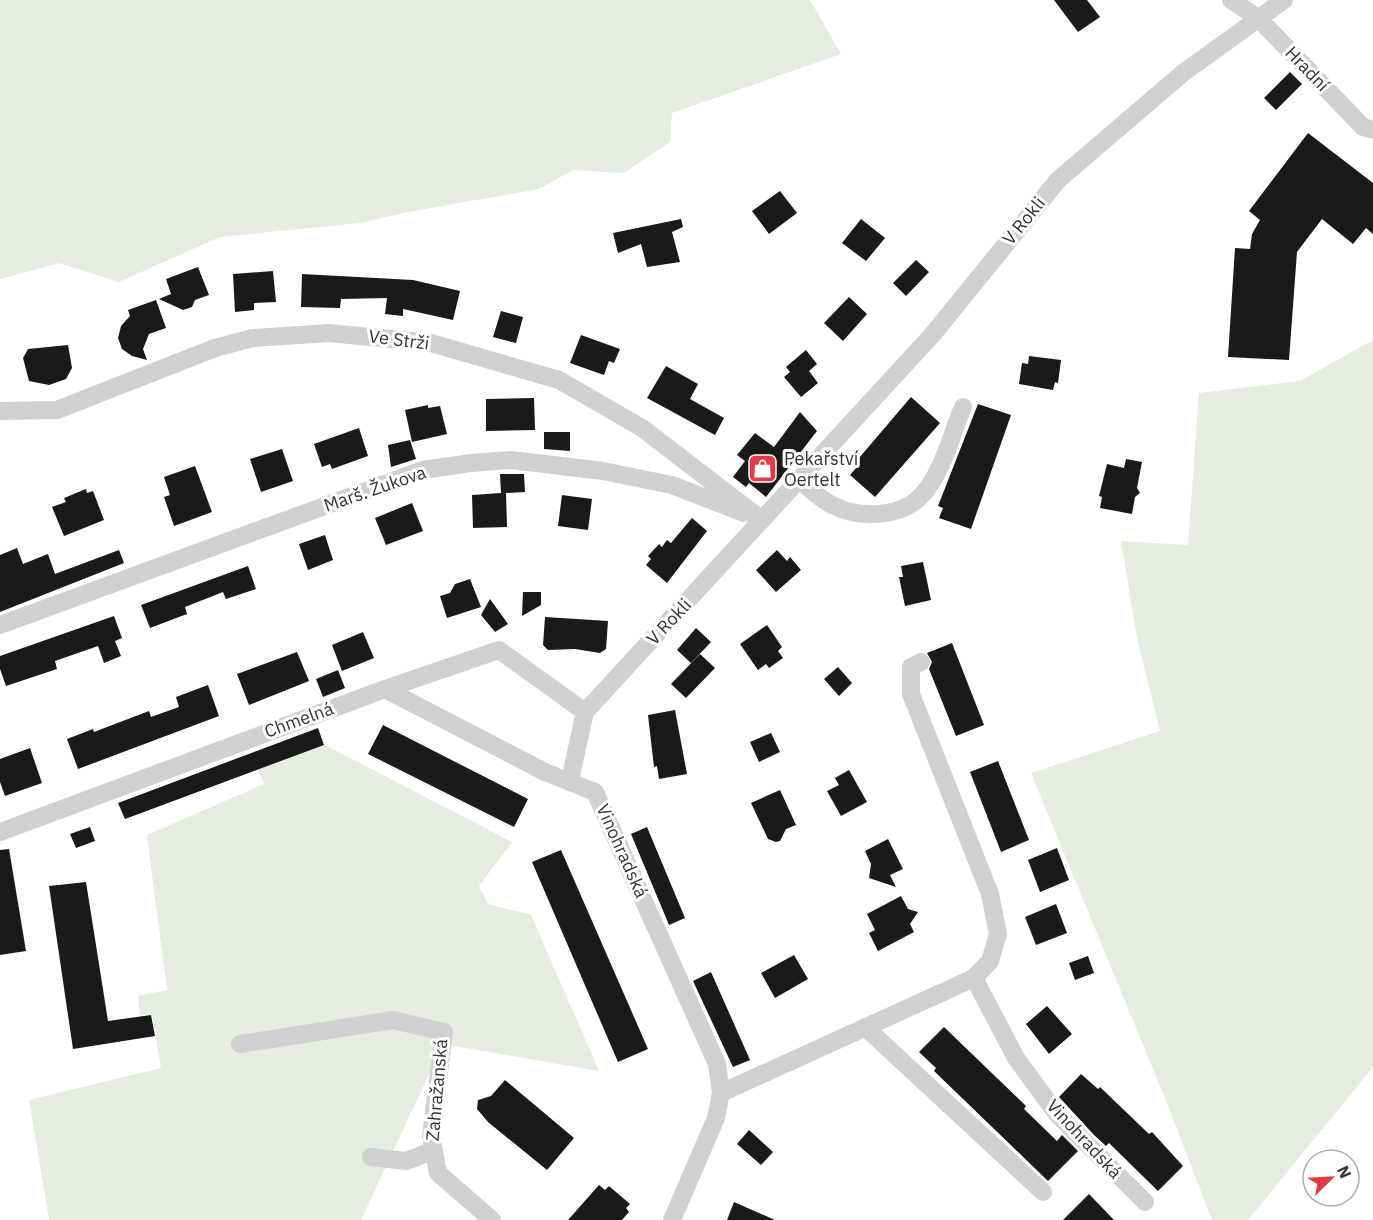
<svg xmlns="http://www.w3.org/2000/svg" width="1373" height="1220" viewBox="0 0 1373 1220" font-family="'IBM Plex Sans',sans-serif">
	<rect width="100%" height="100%" fill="#fff"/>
	<path fill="#e6ecdf" d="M0 0H810L841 54 672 113 670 142 624 173 573 170 539 189 408 212 360 223 220 237 119 282 59 263 0 279Z
		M1373 340V1067L1248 1220H1212L1167 1103 1031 773 1160 731 1137 638 1121 541 1188 545 1199 393 1300 381Z
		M325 745 512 842 479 886 488 904 531 915 599 1071 443 1044 361 1220H49L29 1100 161 1068 152 1014 140 1015 138 996 167 990 147 835 264 784 258 770Z"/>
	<path fill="#1a1a1a" d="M1054 0H1087L1100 17 1078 32Z
		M1290 72 1302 84 1276 110 1264 98Z
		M1308 133 1373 183V234L1366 228 1353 244 1322 219 1297 252 1289 360 1228 357 1235 248 1250 249 1252 234 1260 220 1249 211Z
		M780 191 797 213 769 234 752 211Z
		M681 219 683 227 672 232 680 262 647 267 641 244 618 253 613 233Z
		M861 219 885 238 866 261 842 243Z
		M916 260 929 272 906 296 893 283Z
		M198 267 209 295 195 300 192 307 183 310 159 299 171 294 166 279Z
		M273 271 276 302 254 303V310L235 312 233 274Z
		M302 274 413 280 460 291 453 320 403 309V316L385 314 387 298 341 299 340 308 301 307Z
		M849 297 867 314 843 341 824 323Z
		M156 300 166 328 149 334 143 349 147 360 132 356 122 349 118 338 121 326 130 316 128 310Z
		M501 311 523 317 516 343 493 337Z
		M581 335 620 349 614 363 609 361 604 375 570 363Z
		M68 345 72 368 66 379 49 385 29 381 23 358 28 349Z
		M806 350 817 364 809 371 818 383 801 397 784 377 790 372 786 367Z
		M1029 356 1061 360 1058 383 1055 382 1053 390 1019 384 1022 363 1028 364Z
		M666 366 698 384 690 399 724 418 715 435 647 398Z
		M911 397 940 423 875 497 850 475 856 468 853 465Z
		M534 398 535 430 486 431V399Z
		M978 404 1011 415 971 529 939 518 943 508 938 506Z
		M428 405V408L440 406 447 434 412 442 405 410Z
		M800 412 817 431 766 497 749 483 746 487 733 477 745 461 737 455 755 433 774 447Z
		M359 428 368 456 332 469 330 464 322 467 314 444Z
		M544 432H570V451L544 449Z
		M410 440 416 459 391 467 388 445Z
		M282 449 293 481 261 492 250 459Z
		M1126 459 1142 462 1137 488 1140 493 1135 497 1132 514 1100 508 1102 497 1099 496 1107 464 1124 468Z
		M195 466 212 512 174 526 164 497 170 495 164 477Z
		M500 474H524L525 492 506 493 507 527 473 528 472 495 501 493Z
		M86 489 87 493 93 491 104 520 64 536 52 507 66 502 64 498Z
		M562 495 592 499 588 530 558 526Z
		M412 503 423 531 386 545 375 518Z
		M692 518 707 531 667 583 646 565 651 559 648 556 659 544 662 547 667 540 671 543Z
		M325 535 333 560 308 570 299 544Z
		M17 548 23 564 48 554 55 574 119 550 124 563 0 612V555Z
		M777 550 787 561 790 557 801 570 776 592 756 570Z
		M923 562 931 600 905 606 899 577H903L901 566Z
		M248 566 256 589 226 599 223 592 185 607 187 614 150 628 141 605Z
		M470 579 481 607 447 618 440 596 450 593 455 584Z
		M523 592H541V605L522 616Z
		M490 599 508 624 495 632 481 615Z
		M114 616 122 638 115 641 121 656 104 663 98 646 55 661 57 669 6 686 0 669V656Z
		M545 617 608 621 606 649 600 653 575 649 548 650 543 645Z
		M767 625 782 647 778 651 783 658 769 668 766 664 758 670 740 644Z
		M696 628 711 642 691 663 677 650Z
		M363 632 374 658 342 671 332 645Z
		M952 643 984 725 956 736 929 669 932 662 927 653Z
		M297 652 309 681 249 705 237 674Z
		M700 654 715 668 686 698 671 684Z
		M838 667 852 683 839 696 824 679Z
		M338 670 345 688 323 697 316 679Z
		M208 685 219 716 78 769 67 739 93 729 94 732 149 711 151 717 179 707 176 697Z
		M675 710 687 774 659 779 657 766 654 767 648 715Z
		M383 725 528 799 514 827 368 754Z
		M318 728 324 745 125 819 118 803Z
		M771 733 780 752 759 762 750 742Z
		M30 748 42 783 5 796 0 782V759Z
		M998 761 1029 840 1001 852 970 772Z
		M849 770 867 802 841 816 827 791 839 785 835 778Z
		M780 790 796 825 786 829 780 841 776 842 768 839 751 803Z
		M90 827 95 841 76 848 70 834Z
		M647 827 685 918 669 925 631 834Z
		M888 839 903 869 890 875 896 887 869 878 871 864 865 851Z
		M1057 848 1069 880 1040 892 1028 860Z
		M9 849 26 951 0 955V850Z
		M561 850 648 1049 618 1062 532 862Z
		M86 882 108 1021 151 1015 155 1036 73 1049 49 886Z
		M901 896 908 909 918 912 910 924 914 932 878 951 869 933 875 930 867 914Z
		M1056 904 1067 933 1036 945 1025 917Z
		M794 955 808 979 775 998 761 973Z
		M1088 956 1094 973 1075 980 1069 963Z
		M711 972 750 1060 733 1067 693 981Z
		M1047 1006 1072 1034 1049 1054 1026 1024Z
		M944 1027 1026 1106 1024 1109 1057 1141 1062 1135 1078 1151 1048 1181 934 1071 936 1068 919 1052Z
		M1081 1074 1098 1089 1100 1087 1149 1134 1152 1132 1183 1166 1158 1191 1109 1143 1106 1146 1094 1135 1059 1097Z
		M505 1080 574 1138 547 1170 488 1122 477 1109 478 1100 491 1096Z
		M749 1130 773 1152 761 1165 737 1144Z
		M599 1185 605 1190 609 1186 630 1204 626 1208 629 1212 622 1220H568Z
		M1089 1194 1114 1220H1063Z
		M734 1202 775 1220H727Z"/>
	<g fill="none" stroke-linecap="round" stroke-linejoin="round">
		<path stroke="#d0d0d0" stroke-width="18" d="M1231 0 1258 18 1363 127 1373 130
			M0 411 57 410 215 348 253 338 329 333 431 343 559 380 642 428 762 520
			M799 480C810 488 820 499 832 505 859 519 901 518 922 495 943 472 951 435 963 407
			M0 625 423 470 471 463 511 460 603 471 672 485 744 513
			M385 689 545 772 595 792 717 1064 721 1093 716 1118 672 1220
			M570 780 585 712 933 334 1058 180 1183 73 1284 0
			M0 832 385 689 499 650 585 712
			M974 978 1016 1058 1057 1114 1145 1202
			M865 1027 1043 1192
			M240 1044 393 1020 444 1032 431 1136 438 1173 492 1220
			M721 1093 974 978 990 961 998 934 990 894 911 694V667L921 662
			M371 1157 406 1161 432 1151"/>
	</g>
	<defs>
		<symbol id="shop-square" viewBox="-11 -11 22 22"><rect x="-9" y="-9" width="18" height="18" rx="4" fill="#e63946" stroke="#fff"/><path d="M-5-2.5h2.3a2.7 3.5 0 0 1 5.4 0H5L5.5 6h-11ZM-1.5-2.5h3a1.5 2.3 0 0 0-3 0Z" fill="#fff"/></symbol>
	</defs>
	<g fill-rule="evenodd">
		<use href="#shop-square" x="746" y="452" width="33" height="33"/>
	</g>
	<g text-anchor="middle" stroke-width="6" stroke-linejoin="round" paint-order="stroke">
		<g font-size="18" fill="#333" stroke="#fff">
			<text transform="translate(1307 69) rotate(46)" y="6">Hradní</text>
			<text transform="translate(1024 221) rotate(-51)" y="6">V Rokli</text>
			<text transform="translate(399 340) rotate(7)" y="6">Ve Strži</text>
			<text transform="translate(375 489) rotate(-19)" y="6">Marš. Žukova</text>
			<text transform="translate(669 622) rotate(-47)" y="6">V Rokli</text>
			<text transform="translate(299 720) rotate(-20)" y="6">Chmelná</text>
			<text transform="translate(622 851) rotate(66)" y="6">Vinohradská</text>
			<text transform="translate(437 1090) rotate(-85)" y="6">Zahražanská</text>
			<text transform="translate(1084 1139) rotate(47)" y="6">Vinohradská</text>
		</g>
		<g font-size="18" fill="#333" stroke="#fff" text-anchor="start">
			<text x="784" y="465">Pekařství<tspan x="784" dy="21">Oertelt</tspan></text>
		</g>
	</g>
	<g transform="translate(1331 1178) rotate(66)"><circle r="28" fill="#ffffff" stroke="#adadad" stroke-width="1.5"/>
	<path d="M0-4.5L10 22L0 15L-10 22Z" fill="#e63946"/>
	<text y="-9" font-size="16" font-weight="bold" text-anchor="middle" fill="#333333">N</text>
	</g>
</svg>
